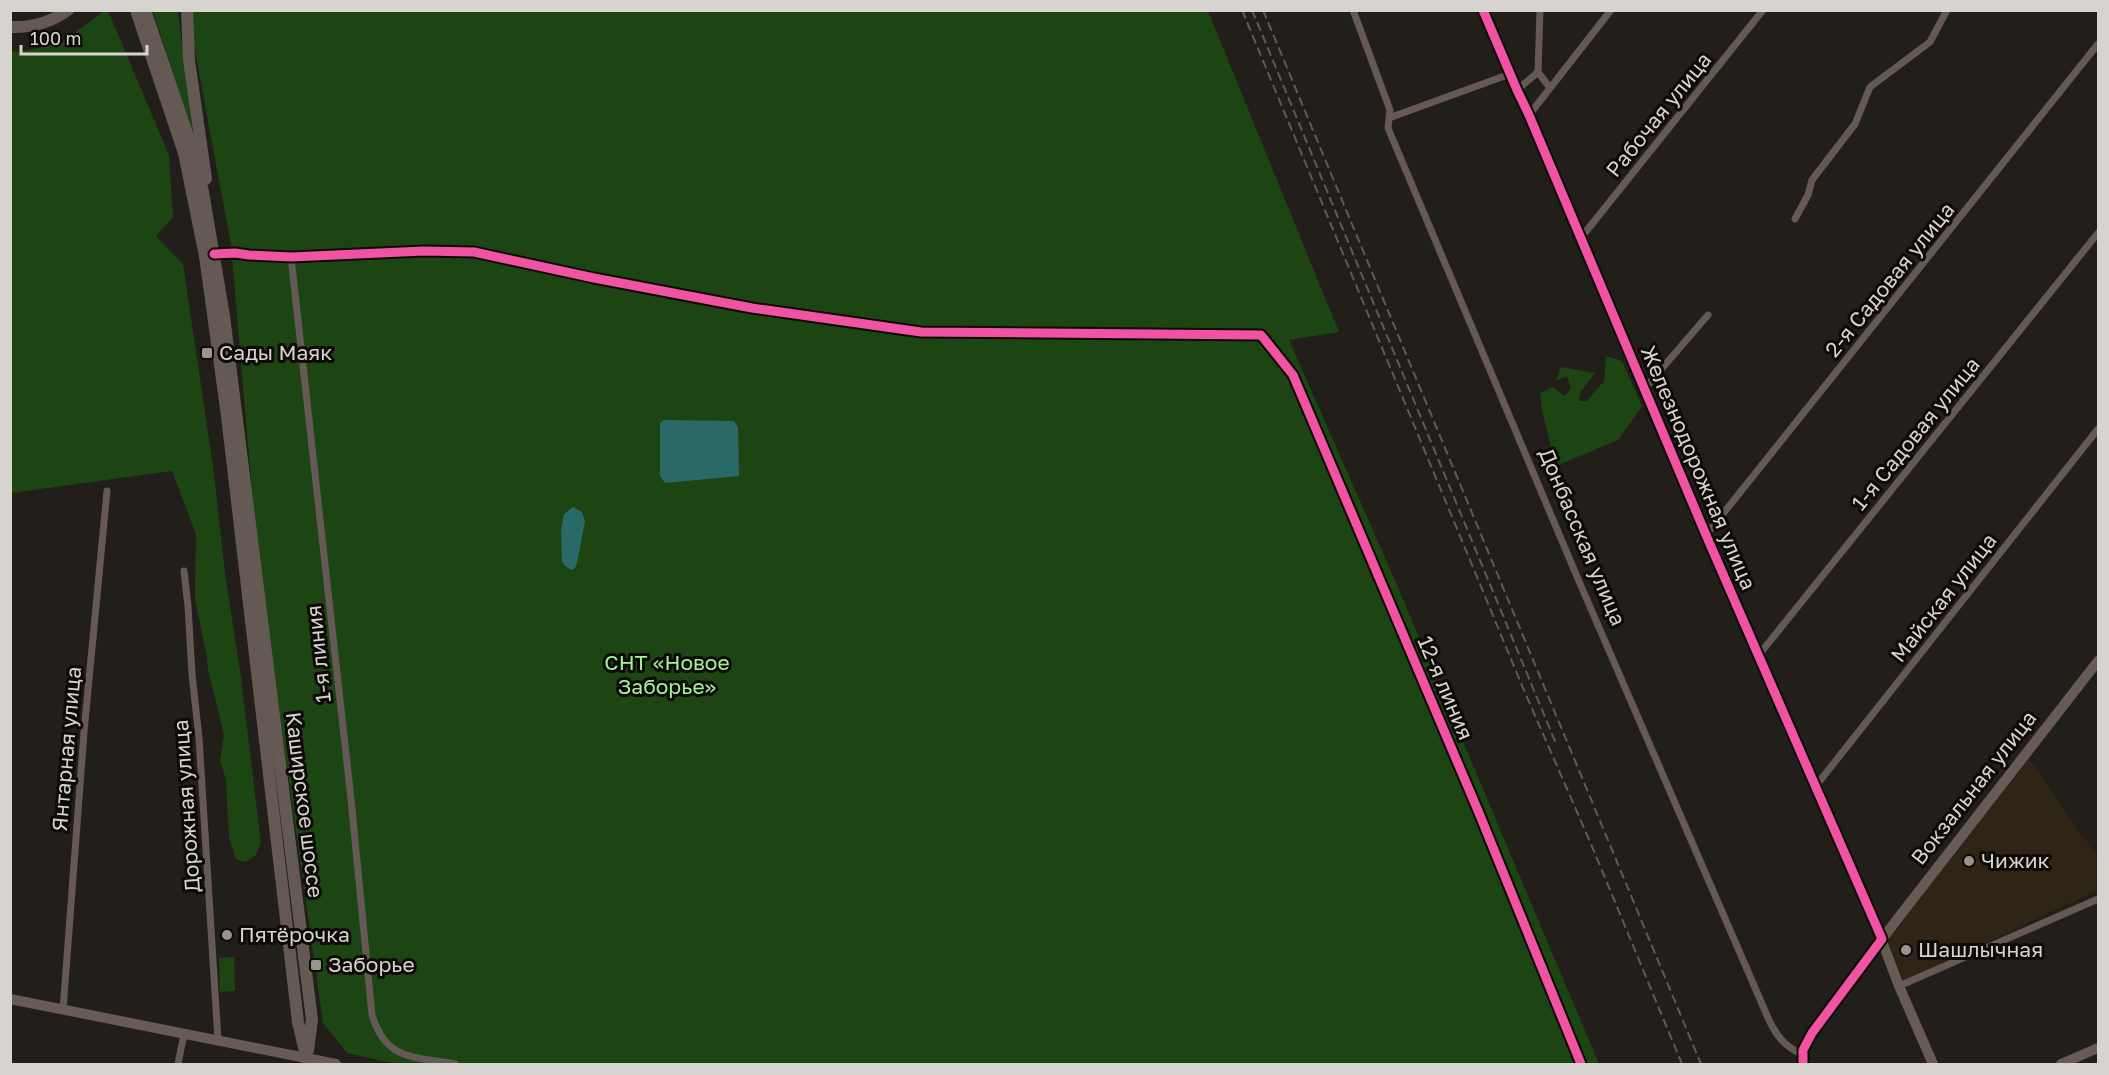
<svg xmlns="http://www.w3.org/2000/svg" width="2109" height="1075" viewBox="0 0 2109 1075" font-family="'Golos Text',sans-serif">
	<rect width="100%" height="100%" fill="#221f1a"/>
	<path fill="#2f2517" d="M2029 759 2096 855 2098 862V890L1904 981 1887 938Z"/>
	<path fill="#1d4413" d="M105 10 108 11 169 155 173 217 156 236 183 264 213 466 225 573 241 678 261 843 255 856 245 862 236 859 229 837 226 779 220 761 224 735 208 670 207 658 195 599 196 534 172 471 11 493V51L19 52 61 43Z
		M153 11H178L194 139Z
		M193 11H1208L1339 332 1289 340 1397 585 1599 1064H397L347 1053 323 1023 258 561 231 245 191 29Z
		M1606 356 1622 361 1642 406 1618 440 1556 466 1542 410 1540 393 1553 387 1565 396 1571 388 1567 376 1556 381 1561 367 1595 373 1580 393 1579 401H1587L1604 381Z
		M234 957 235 991 220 992 219 958Z"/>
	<path fill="#2b6968" d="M664 420 734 421 738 427 739 476 665 483 660 476V423Z
		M573 507 582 512 585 522 577 563 575 568 571 570 564 565 562 561 561 530 564 514Z"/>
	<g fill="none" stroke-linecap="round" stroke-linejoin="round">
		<path stroke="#645955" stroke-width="7" d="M1353 10 1390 110 1388 128 1578 579 1769 1020C1777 1037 1785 1046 1801 1054
			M1538 72 1550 88
			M1517 90 1538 72 1540 10
			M1529 115 1611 10
			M1389 118 1510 74
			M1795 219 1808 195 1812 180 1855 124 1870 87 1930 42 1947 10
			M1580 239 1763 10
			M214 254 235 253 249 255 291 257 424 251 474 252 594 278 752 308 921 332 1261 335 1293 375 1479 813 1581 1064
			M291 257 351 799 372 1015C386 1061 413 1056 455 1064
			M1645 388 1708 315
			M1706 535 2098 44
			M184 571 188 606 192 674 199 738 218 1040
			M1758 656 2098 233
			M1815 787 2098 429
			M1899 986 2098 899
			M63 1010 84 732 107 491
			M178 1064 184 1034"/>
		<path stroke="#685b56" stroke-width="10" d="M1483 10 1517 90 1529 115 1706 535 1874 920 1899 986 1933 1064
			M10 999 336 1064
			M1803 1064V1050L1812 1033 1895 922 2098 661
			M2061 1064 2098 1048"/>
		<path stroke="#655954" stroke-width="12" d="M136 10 184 153 205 256 227 416 298 1022 308 1064
			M145 10 193 151 203 192 224 316 312 1020 308 1050
			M187 10 189 60 206 179
			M10 27C32 28 50 23 68 10"/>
		<path stroke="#5f5a56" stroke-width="2" stroke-dasharray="9 4.5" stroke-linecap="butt" d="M1242 10 1523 688 1591 844 1682 1064
			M1252 10 1557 746
			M1263 10 1701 1064"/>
		<defs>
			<path id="cycleway" d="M1483 10 1517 90 1529 115 1706 535 1882 939 1812 1033 1803 1050V1064
				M214 254 235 253 249 255 291 257 424 251 474 252 594 278 752 308 921 332 1261 335 1293 375 1479 813 1581 1064"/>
		</defs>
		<use href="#cycleway" stroke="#0d0a07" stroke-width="13"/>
		<use href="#cycleway" stroke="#f153a3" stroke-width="9"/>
	</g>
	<g fill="#98948f" stroke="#0d0a07" stroke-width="2">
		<rect x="201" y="347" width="12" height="12" rx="3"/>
		<circle cx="1969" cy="861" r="6"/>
		<circle cx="227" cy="935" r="6"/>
		<circle cx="1906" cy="950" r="6"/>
		<rect x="310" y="959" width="12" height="12" rx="3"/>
	</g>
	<g text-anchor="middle" stroke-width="6" stroke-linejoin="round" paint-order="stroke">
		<g font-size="21" fill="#d7d3ce" stroke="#0d0a07">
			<text transform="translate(1659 115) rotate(-51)" y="7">Рабочая улица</text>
			<text transform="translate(1890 280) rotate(-51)" y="7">2-я Садовая улица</text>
			<text transform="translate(1916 434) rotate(-51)" y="7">1-я Садовая улица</text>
			<text transform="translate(1698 468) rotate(67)" y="7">Железнодорожная улица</text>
			<text transform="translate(1582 537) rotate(67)" y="7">Донбасская улица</text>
			<text transform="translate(1944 598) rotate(-52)" y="7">Майская улица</text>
			<text transform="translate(319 654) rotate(-96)" y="7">1-я линия</text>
			<text transform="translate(1445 688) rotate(67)" y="7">12-я линия</text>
			<text transform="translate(67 749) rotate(-85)" y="7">Янтарная улица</text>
			<text transform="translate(1974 788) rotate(-52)" y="7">Вокзальная улица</text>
			<text transform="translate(304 805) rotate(83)" y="7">Каширское шоссе</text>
			<text transform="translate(187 806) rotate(-94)" y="7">Дорожная улица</text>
		</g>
		<g font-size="21" fill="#d7d3ce" stroke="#0d0a07" text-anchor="start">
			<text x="219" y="360">Сады Маяк</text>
			<text x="1981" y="868">Чижик</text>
			<text x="239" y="942">Пятёрочка</text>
			<text x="1918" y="957">Шашлычная</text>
			<text x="328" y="972">Заборье</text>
		</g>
		<g font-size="21" fill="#a5f196" stroke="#0d0a07">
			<text x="667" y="670">СНТ «Новое<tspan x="667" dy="24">Заборье»</tspan></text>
		</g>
	</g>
	<rect width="2109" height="1075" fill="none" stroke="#d7d3ce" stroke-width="24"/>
	<path d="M21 45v9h126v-9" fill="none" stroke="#d7d3ce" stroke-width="3"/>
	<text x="30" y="45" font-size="18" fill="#d7d3ce" stroke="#0d0a07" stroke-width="4.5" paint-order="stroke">100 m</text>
</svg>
